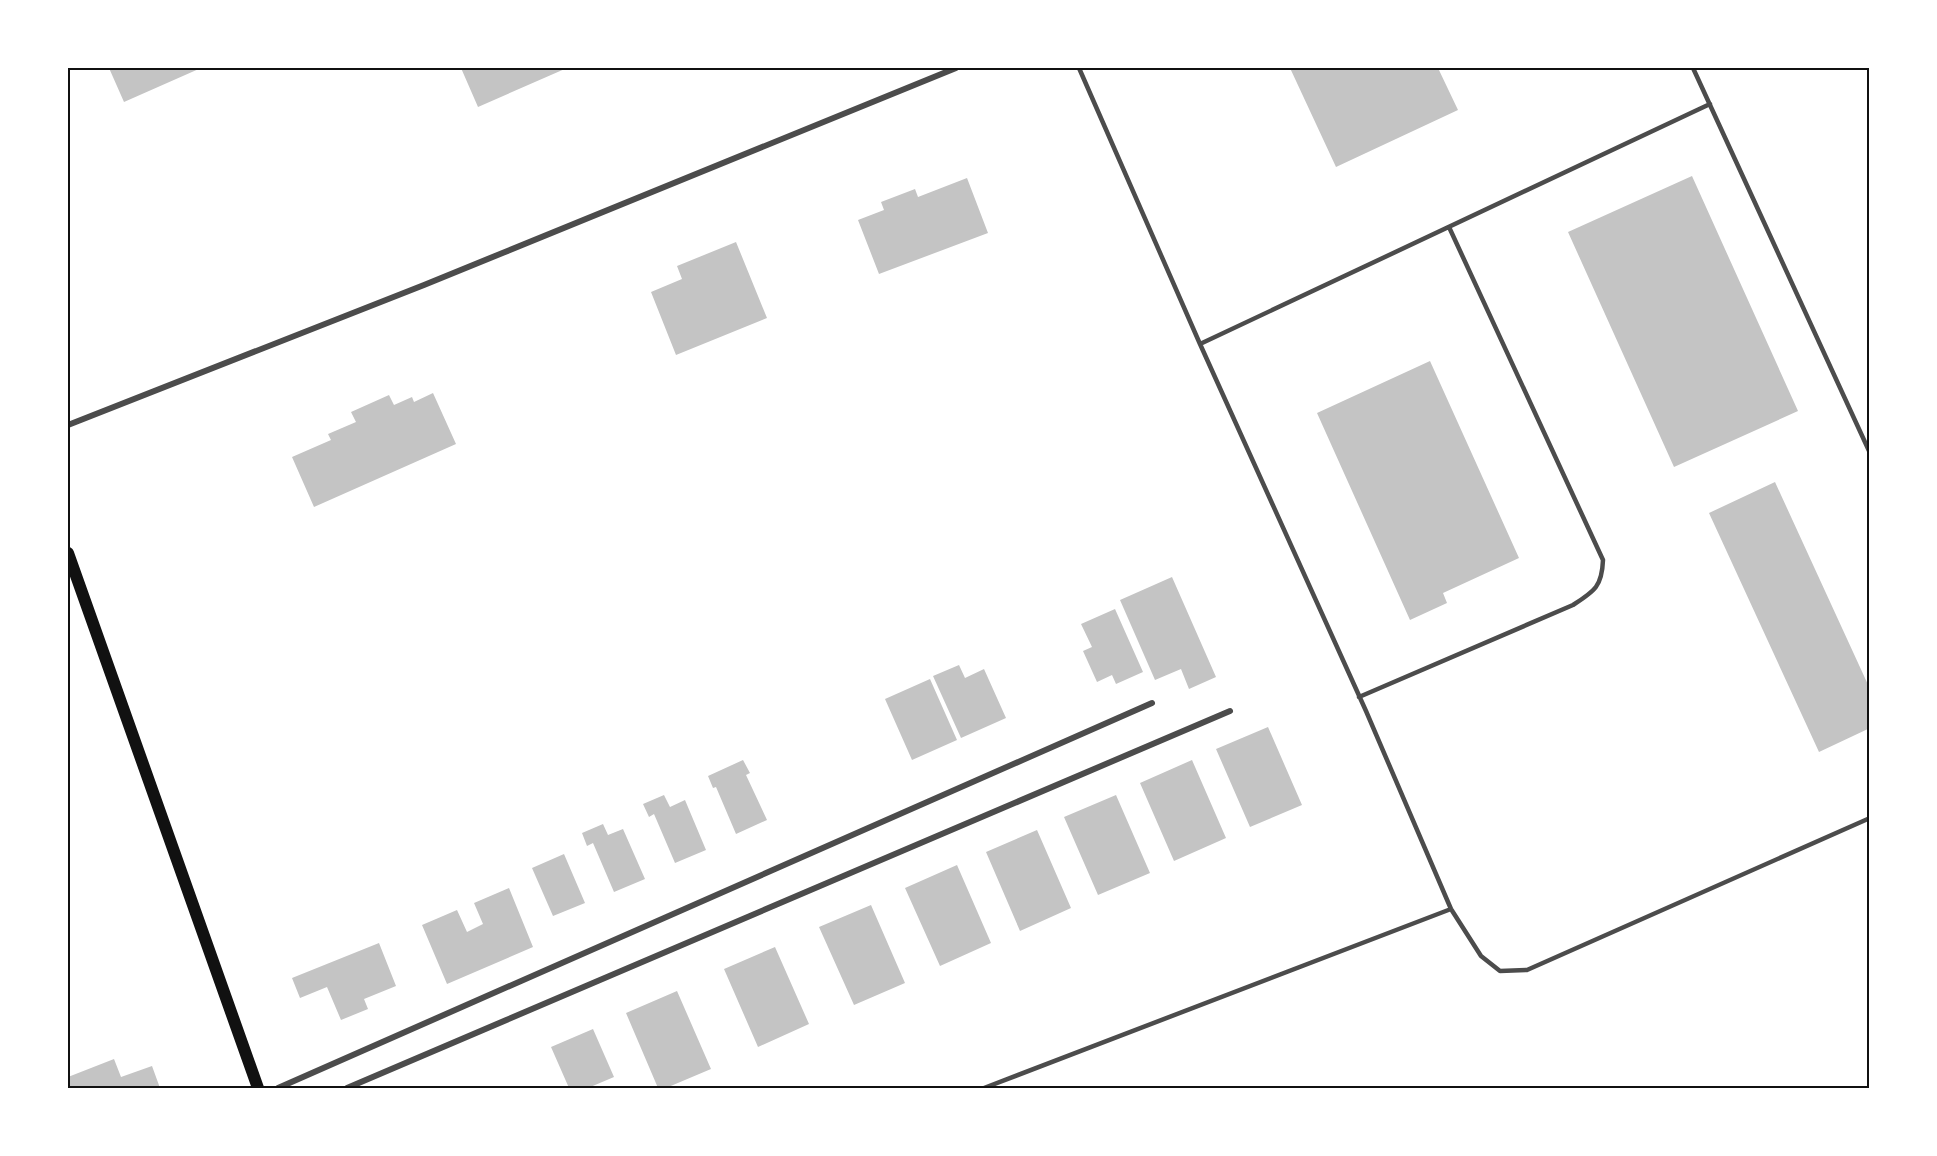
<svg xmlns="http://www.w3.org/2000/svg" width="1937" height="1156" viewBox="0 0 1937 1156" font-family="'IBM Plex Sans',sans-serif">
	<rect width="100%" height="100%" fill="#fff"/>
	<path fill="#c4c4c4" d="M109 68H201L124 102Z
		M461 68H567L478 107Z
		M1290 68H1438L1458 110 1336 167Z
		M1692 176 1798 411 1674 467 1568 232Z
		M967 178 988 233 879 274 858 220 884 210 881 202 915 189 918 197Z
		M736 242 767 318 676 355 651 292 682 279 677 266Z
		M1430 361 1519 558 1443 593 1447 603 1410 620 1317 413Z
		M433 393 456 444 314 507 292 457 331 440 328 434 356 422 351 412 389 395 394 405 412 397 414 402Z
		M1775 482 1870 689V728L1819 752 1709 513Z
		M1172 577 1216 677 1189 689 1181 669 1155 680 1120 600Z
		M1115 609 1143 672 1116 684 1112 675 1097 682 1083 651 1092 647 1081 624Z
		M959 665 965 678 984 669 1006 718 961 738 933 676Z
		M930 679 957 740 912 760 885 699Z
		M1268 727 1302 805 1250 827 1216 749Z
		M743 760 750 773 746 775 767 820 736 834 716 787 713 788 708 776Z
		M1192 760 1226 838 1174 861 1140 783Z
		M664 795 670 807 685 800 706 850 675 863 654 814 649 817 643 804Z
		M1116 795 1150 873 1098 895 1064 817Z
		M603 824 608 835 623 829 645 879 614 892 593 843 587 846 582 833Z
		M1037 830 1071 908 1020 931 986 852Z
		M564 854 585 903 553 916 532 868Z
		M957 865 991 943 940 966 905 888Z
		M509 888 533 947 447 984 422 925 457 910 467 932 483 924 474 903Z
		M871 905 905 983 854 1005 819 927Z
		M379 943 396 986 364 999 368 1009 341 1020 327 987 300 998 292 978Z
		M775 947 809 1024 758 1047 724 969Z
		M677 991 711 1069 666 1088H658L626 1013Z
		M593 1029 614 1077 588 1088H569L551 1047Z
		M114 1059 121 1077 152 1066 160 1088H68V1077Z"/>
	<g fill="none" stroke-linecap="round" stroke-linejoin="round">
		<path stroke="#4c4c4c" stroke-width="4.5" d="M1079 68 1200 344 1366 711 1451 909 1481 956 1500 971 1527 970 1870 818
			M1693 68 1870 453
			M1200 344 1710 104
			M1359 697 1573 605C1595 591 1602 586 1603 560L1449 227
			M984 1088 1451 909"/>
		<path stroke="#4c4c4c" stroke-width="6" d="M68 425 424 285 956 68
			M278 1088 1152 703
			M347 1088 1230 711"/>
		<path stroke="#111" stroke-width="12" d="M68 553 258 1088"/>
	</g>
	<rect width="1937" height="1156" fill="none" stroke="#ffffff" stroke-width="138"/>
	<rect x="69" y="69" width="1799" height="1018" fill="none" stroke="#111" stroke-width="2"/>
</svg>
